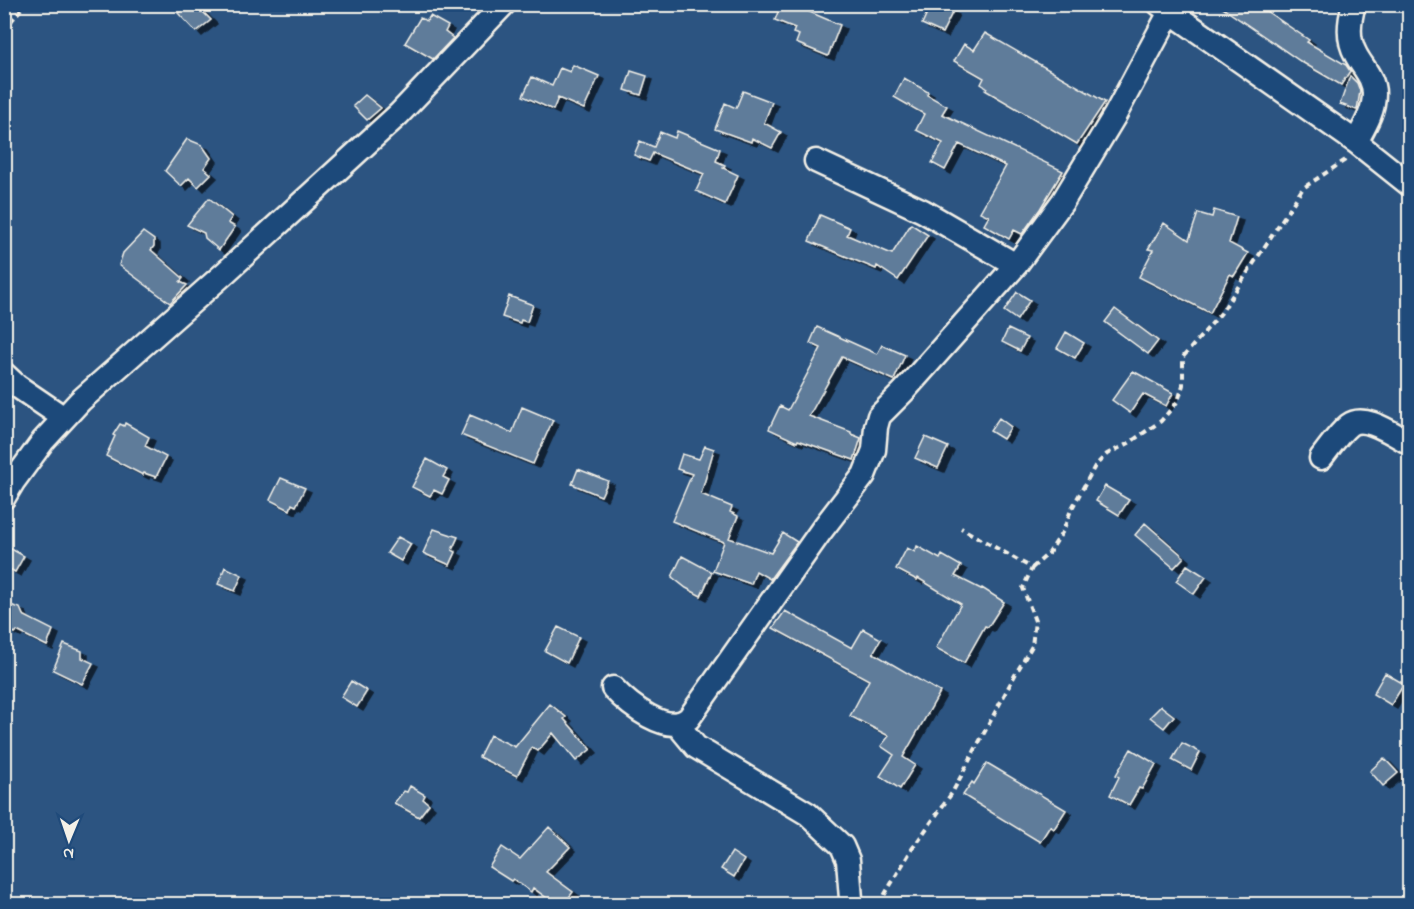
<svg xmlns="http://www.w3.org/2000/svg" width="1414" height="909" viewBox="0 0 1414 909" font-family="'Indie Flower',sans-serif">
	<defs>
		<filter id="shadow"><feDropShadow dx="6" dy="4" stdDeviation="0" flood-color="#0009"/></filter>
	</defs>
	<rect width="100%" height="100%" fill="#2c5481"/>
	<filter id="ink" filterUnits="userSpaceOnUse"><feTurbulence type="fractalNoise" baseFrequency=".0167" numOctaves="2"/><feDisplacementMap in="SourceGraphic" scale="12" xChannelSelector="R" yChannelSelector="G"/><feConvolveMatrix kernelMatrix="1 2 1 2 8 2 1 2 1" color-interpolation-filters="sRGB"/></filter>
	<g filter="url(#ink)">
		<path fill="#5e7b9a" stroke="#f4f1e8" stroke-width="1.5" filter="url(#shadow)" d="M187 4H195L211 20 196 32 178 13Z
			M781 4H791L840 25 828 56 796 43 799 35 793 33 795 28 775 20Z
			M931 4H938L953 11 942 33 922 24Z
			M1217 4H1256L1309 40 1307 42 1346 65 1350 71 1341 85 1300 61Z
			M430 16 448 26 445 32 453 38 433 59 405 43 420 18 427 21Z
			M985 33 1105 102 1077 144 985 90 987 88 981 84 984 78 954 61 964 44 974 50Z
			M573 65 599 76 584 109 558 98 553 110 523 96 532 77 552 86 560 68 570 72Z
			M631 71 647 76 641 95 625 90Z
			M1350 76 1357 83 1360 91 1357 110 1340 104Z
			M904 78 928 92 927 95 947 106 942 114 1063 171 1040 209 1022 234 1014 230 1009 239 984 225 989 216 980 212 1006 166 959 144 945 170 932 163 943 143 916 130 924 114 894 97Z
			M743 91 772 102 764 123 781 132 772 148 752 138 751 142 715 129 725 103 736 108Z
			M365 95 381 108 367 120 353 106Z
			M677 131 720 149 716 161 725 165 723 168 738 175 725 204 696 191 704 174 653 153 649 161 634 155 640 141 654 147 660 132 675 138Z
			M187 139 202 145 211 158 204 168 211 174 198 187 189 178 181 186 165 171Z
			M209 198 232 217 228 223 235 227 219 250 205 238 204 233 187 225Z
			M1214 210 1237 217 1229 243 1248 253 1234 276 1230 274 1210 313 1139 277 1153 250 1148 249 1164 223 1189 240 1198 213 1212 217Z
			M820 215 850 228 847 235 892 254 911 224 928 235 898 280 877 266 876 269 809 241Z
			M143 232 154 240V246L151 250 183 278 180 282 187 285 170 303 119 265 123 253Z
			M1017 292 1030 300 1017 320 1004 311Z
			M509 296 533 305 527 322 521 320 520 323 502 317Z
			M1115 309 1158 341 1148 354 1105 322Z
			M817 327 877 354 882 345 905 355 894 380 842 357 809 416 851 432V434L861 438 854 460 798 440 797 442 769 429 780 406 788 410 821 348 810 343Z
			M1008 329 1027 338 1020 351 1002 342Z
			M1066 332 1084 343 1075 358 1057 348Z
			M1133 371 1173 393 1166 406 1143 394 1130 413 1112 400Z
			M522 407 553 420 533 464 461 435 470 415 512 433Z
			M999 418 1011 427 1003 439 990 431Z
			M125 423 149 437 145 446 166 457 156 477 144 473 143 475 106 456 115 436 113 435 120 424 124 426Z
			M925 437 948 447 938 468 915 458Z
			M705 446 714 449 701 494 732 507 730 512 738 516 729 538 771 553 783 533 797 542 770 579 756 571 751 584 713 571 724 542 672 521 692 474 677 469 682 454 699 459Z
			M427 459 447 470 443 477 449 480 442 494 434 490 430 496 412 487Z
			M578 469 608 481 601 496 572 484Z
			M281 478 305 488 296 506 292 504 290 510 270 500Z
			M1105 486 1129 500 1119 515 1096 501Z
			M1145 523 1184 557 1174 568 1135 535Z
			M434 529 458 537 452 550 456 552 450 565 423 553Z
			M398 537 411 544 401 561 387 553Z
			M4 545 24 556 15 572 4 566Z
			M917 546 940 559 942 555 961 566 955 576 981 589 982 588 1004 602 988 627 985 626 964 663 936 648 961 604 918 578 917 580 896 569 907 548 915 552Z
			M682 556 712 572 701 596 686 588 672 577Z
			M1187 565 1206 577 1194 594 1176 581Z
			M225 567 242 575 235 591 218 584Z
			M4 603 20 608 23 615 53 630 47 646 17 631 15 633 4 627Z
			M785 611 852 648 863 629 881 639 873 653 940 692 903 757 915 765 900 789 880 776 894 755 881 746 889 736 850 716 869 680 773 628Z
			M558 627 579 637 567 663 545 651Z
			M64 644 82 651V658L93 663 82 684 53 670Z
			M1385 673 1404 684 1391 705 1373 694Z
			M351 681 367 691 357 707 341 697Z
			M550 704 566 717 564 719 591 749 576 761 553 733 538 751 532 747 517 776 479 757 490 735 515 747Z
			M1161 706 1174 716 1164 728 1150 717Z
			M1182 743 1200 752 1191 770 1172 760Z
			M1131 749 1156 764 1142 789 1139 788 1129 805 1110 795 1119 777 1116 775Z
			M1384 758 1398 773 1383 786 1370 771Z
			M987 763 1066 810 1054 829 1050 826 1040 842 963 795 972 782 974 784Z
			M410 786 425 795 423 799 429 804 419 817 394 803 404 791 407 792Z
			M549 827 570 847 546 872 573 892 564 904H555L533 888 531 892 513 879 511 881 489 867 502 847 520 859Z
			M732 852 744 860 734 877 721 869Z"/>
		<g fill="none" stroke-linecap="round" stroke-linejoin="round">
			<defs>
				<path id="minor" d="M1159 4 1356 142 1410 185
					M1354 4C1349 22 1347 39 1356 55 1363 68 1374 78 1374 94 1374 112 1364 127 1356 142
					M816 161 923 211 1016 265
					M4 374 17 386 64 418
					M1321 458C1329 448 1338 434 1349 425 1365 413 1394 435 1410 443
					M4 497 13 482 43 441 80 401 226 272 399 114 504 4
					M613 688C628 704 668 737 689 718L821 531 864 475 874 450 876 427 879 416 903 392 1016 265 1063 201 1115 115 1170 12
					M677 724 696 747 808 814 842 846 848 860 851 899"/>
			</defs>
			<use href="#minor" stroke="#f4f1e8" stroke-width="27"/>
			<path stroke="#f4f1e8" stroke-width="4" stroke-dasharray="6 4.5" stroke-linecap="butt" d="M4 30 25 4
				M1032 568 1049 553 1063 531 1071 510 1095 466 1107 454 1129 443 1161 421 1178 401 1183 385V357L1221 313 1303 188 1347 159
				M879 904 912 849 952 793 1015 675 1032 646 1035 621 1023 588 1032 568 961 528"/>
			<use href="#minor" stroke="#1f4a7a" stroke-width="22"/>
		</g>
	</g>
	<rect width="1414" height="909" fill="none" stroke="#1f4a7a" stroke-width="24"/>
	<rect x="12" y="12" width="1390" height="885" fill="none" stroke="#f4f1e8" stroke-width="2" filter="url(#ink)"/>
	<g transform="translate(69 840) rotate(182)" stroke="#1f4a7a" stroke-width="4.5" paint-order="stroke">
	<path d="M0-4.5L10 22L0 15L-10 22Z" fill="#f4f1e8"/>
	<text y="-9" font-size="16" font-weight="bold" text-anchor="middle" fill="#f4f1e8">N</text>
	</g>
</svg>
